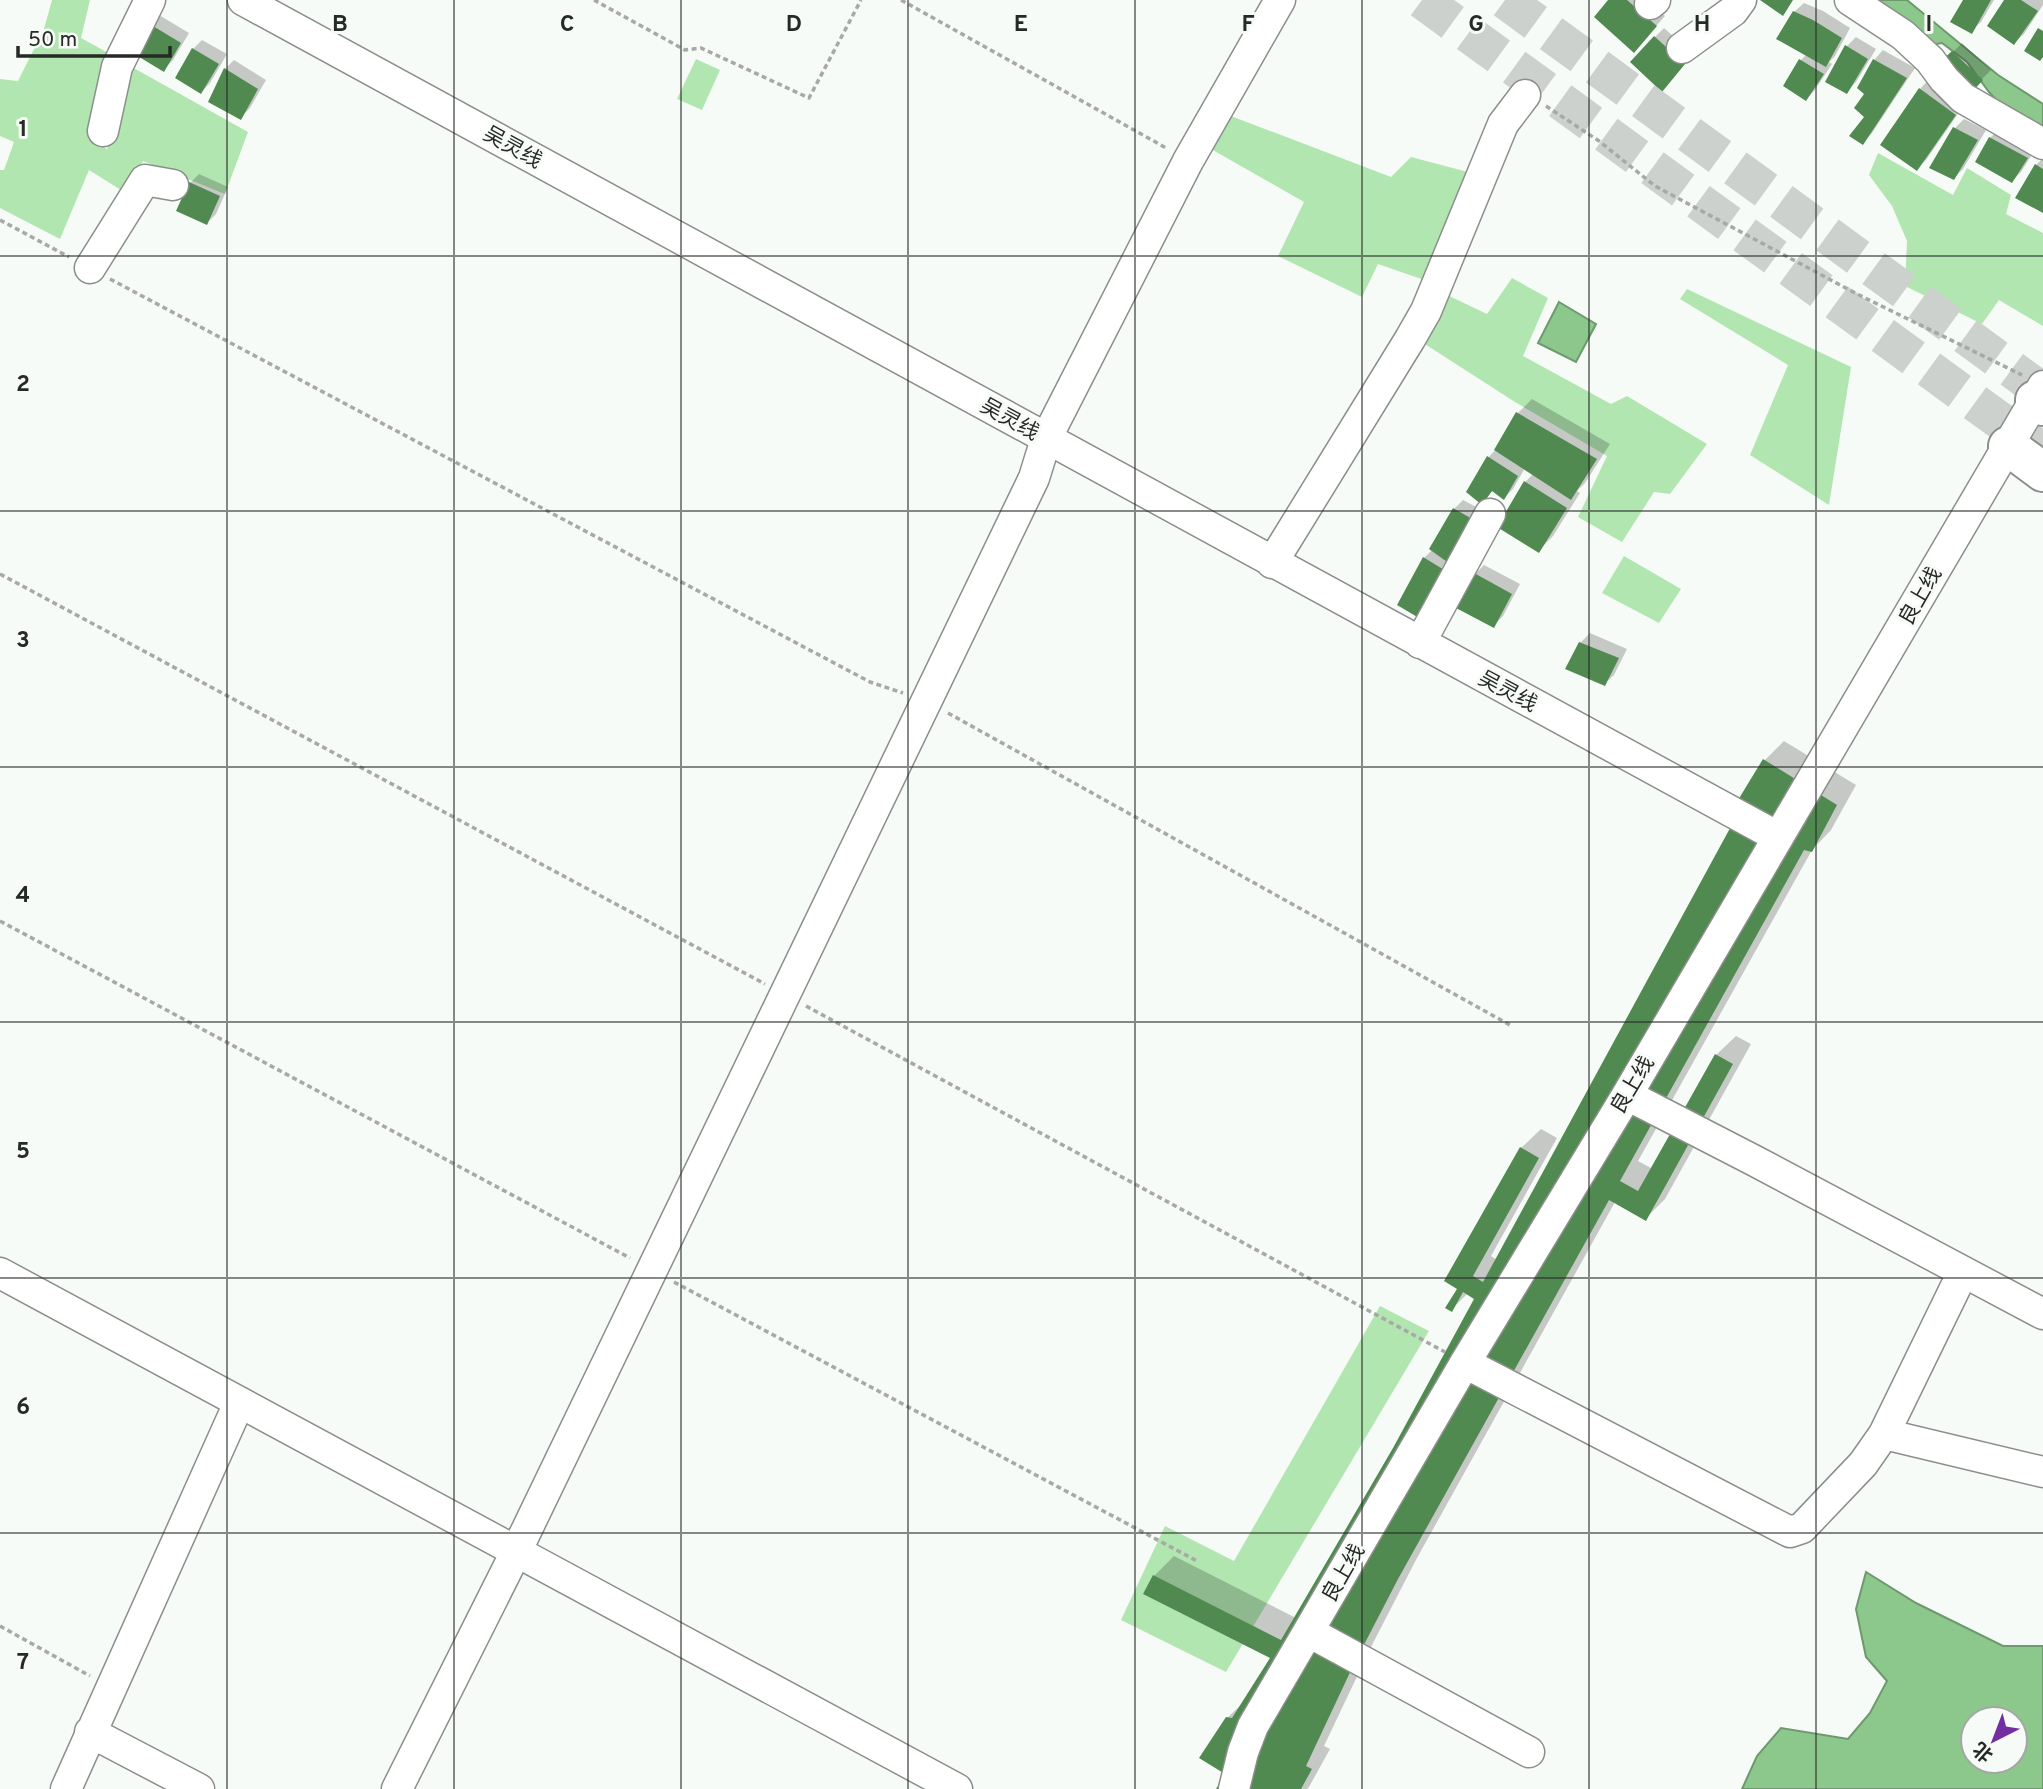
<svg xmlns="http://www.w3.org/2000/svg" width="2043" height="1789" viewBox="0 0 2043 1789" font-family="Overpass,'Noto Sans SC',sans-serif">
	<rect width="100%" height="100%" fill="#f7fbf7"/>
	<path fill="#b2e6b1" d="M52 0H90L81 38 112 55 88 139 107 149 132 67 248 132 225 194 143 161 124 192 89 170 60 239 0 208V170H4L14 142 0 136V79L18 81 44 29Z
		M696 59 720 70 702 110 677 99Z
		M1231 116 1391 177 1411 157 1468 172 1430 282 1378 264 1362 297 1278 256 1304 202 1211 149Z
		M1878 153 1953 195 1967 168 2011 195 2006 214 2043 233V326L1999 300 1982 324 1905 286 1907 241 1892 206 1869 175Z
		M1512 278 1548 298 1523 356 1611 404 1627 396 1707 444 1670 494 1654 492 1622 542 1578 517 1607 456 1515 402 1417 339 1443 293 1487 314Z
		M1687 289 1851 367 1829 505 1750 455 1788 365 1680 299Z
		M1624 556 1681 589 1659 623 1602 593Z
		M1380 1306 1429 1331 1226 1672 1121 1620 1165 1526 1234 1561Z"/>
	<path fill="#8cc88c" stroke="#6e986e" stroke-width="2" fill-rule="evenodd" d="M1871 0H1907L1998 75 2043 104V126L2001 105 1989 92 1967 62 1942 43 1930 45Z
		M1559 302 1596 324 1576 362 1538 343Z
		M1866 1572 1916 1603 2003 1646H2043V1789H1742L1757 1756 1781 1728 1848 1739 1870 1713 1887 1681 1866 1657 1856 1609ZM1973 1719H2015V1761H1973Z"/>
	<path fill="#0003" d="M1611 0H1647L1665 16 1643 41Z
		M1963 0H1994L1981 22 1971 31Z
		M2006 0H2043V5L2024 34 2014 43Z
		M1804 3 1823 11 1850 28 1835 56 1829 62 1832 64 1815 90 1806 99 1786 86 1801 60 1807 54 1794 12Z
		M159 15 189 33 173 60 164 69 134 52Z
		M1664 28 1693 54 1671 80 1655 37Z
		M1856 37 1876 49 1856 82 1847 92V46Z
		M202 40 227 54 210 83 201 92 193 49Z
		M1962 43 1991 70 1971 90 1942 63Z
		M1883 50 1915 68 1872 133 1863 142 1866 117V93L1874 60Z
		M234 60 266 80 250 108 240 118 225 69Z
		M1929 79 1964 105 1926 160 1916 169 1882 144 1920 89Z
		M1964 119 1986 130 1963 169 1954 178 1955 128Z
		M1999 129 2036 148 2021 172 2012 181 1990 138Z
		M2043 158V211L2036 165Z
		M199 174 228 187 216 214 207 223 190 183Z
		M1532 399 1610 444 1585 483 1577 491 1580 493 1553 536 1539 550 1525 482 1534 473 1525 468 1513 489 1504 498 1493 490 1482 502 1488 458 1496 449 1518 413Z
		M1463 500 1482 510 1428 606 1424 558 1433 549 1454 509Z
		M1484 565 1520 584 1503 616 1494 625 1475 574Z
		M1590 633 1627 649 1614 675 1604 684 1580 643Z
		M1784 741 1856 785 1831 830 1812 850 1638 1161 1651 1168 1716 1055 1736 1036 1751 1044 1665 1199 1646 1218 1615 1202 1417 1558 1372 1645 1324 1746 1330 1749 1309 1787 1307 1789H1218L1228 1773 1227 1718 1246 1700 1272 1658 1154 1576 1174 1556 1296 1618 1394 1449 1477 1298 1468 1293 1451 1310 1521 1148 1541 1129 1557 1138 1491 1256 1497 1260 1743 807 1764 761Z"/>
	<path fill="#518a51" d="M1608 0H1627L1657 26 1634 53 1594 17Z
		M1760 0H1793L1783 16Z
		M1963 0H1991L1972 34 1950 22Z
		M2004 0H2021L2038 11 2014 45 1987 26Z
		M1793 11 1813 20 1842 38 1826 67 1776 39Z
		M148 23 181 43 164 72 131 52Z
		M2038 28 2043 31V57L2040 61 2024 51Z
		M1654 36 1685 64 1662 92 1630 62Z
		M1845 45 1868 59 1847 94 1825 82Z
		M192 48 219 64 201 94 175 78Z
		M1952 51 1983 80 1971 93 1939 63Z
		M1799 59 1824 74 1806 101 1783 86Z
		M1873 59 1907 78 1863 145 1849 136 1864 117 1854 108 1864 94 1857 88Z
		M224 68 258 89 241 120 208 102Z
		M1919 88 1956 115 1917 171 1880 145Z
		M1953 127 1978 140 1954 180 1929 168Z
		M1989 137 2028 158 2012 183 1975 162Z
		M2035 164 2043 169V213L2015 198Z
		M189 182 220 196 207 225 176 211Z
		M1516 412 1597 459 1571 500 1494 450Z
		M1487 456 1518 476 1504 500 1492 491 1482 505 1466 492Z
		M1524 481 1567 508 1539 553 1497 527Z
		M1453 508 1474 520 1450 564 1429 549Z
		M1423 557 1446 571 1419 618 1397 605Z
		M1474 573 1512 594 1494 628 1456 608Z
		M1579 642 1619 658 1605 686 1565 669Z
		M1763 759 1837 805 1812 852 1804 850 1620 1181 1638 1191 1715 1054 1733 1064 1646 1221 1609 1200 1398 1579 1353 1666 1306 1766 1312 1769 1301 1789H1216L1225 1774 1199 1758 1226 1717 1232 1718 1270 1658 1143 1594 1153 1575 1281 1640 1393 1448 1474 1299 1463 1292 1452 1312 1445 1308 1457 1289 1444 1281 1520 1147 1539 1158 1473 1276 1483 1282 1741 808 1735 805Z"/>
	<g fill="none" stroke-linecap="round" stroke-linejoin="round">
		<path stroke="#cdd1cd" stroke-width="38" stroke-dasharray="38 19" stroke-linecap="butt" d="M1422 0 2043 452
			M1505 0 2043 392"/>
		<defs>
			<path id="minor" d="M243 0 1778 837
				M1850 0 1903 35 1930 60 1944 79 1963 98 2043 144
				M1650 4 1655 0
				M1682 48 1733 11 1741 0
				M103 131 117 67 150 0
				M90 268 145 180 173 185
				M1272 563 1410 339 1426 311 1503 124 1525 95
				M1420 643 1490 514
				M1627 1095 1755 1161 2043 1314
				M0 1273 957 1789
				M1465 1363 1790 1532 1802 1528 1863 1464 1884 1434 1963 1272
				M1884 1434 2043 1472
				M1309 1632 1529 1752
				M90 1732 199 1789
				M66 1789 239 1403
				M397 1789 516 1552 1034 478 1046 439 1188 161 1280 0
				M1234 1789 1243 1752 1253 1726 1465 1363 1627 1095 2043 386"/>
			<path id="major" d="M2035 400 2043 406
				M2008 446 2043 472"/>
		</defs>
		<use href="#minor" stroke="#8b8f8b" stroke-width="33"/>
		<use href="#major" stroke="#8b8f8b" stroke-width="42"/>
		<path stroke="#a6a9a6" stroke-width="3.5" stroke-dasharray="5 3.5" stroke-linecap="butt" d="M594 0 685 50 701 48 809 98 861 0
			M901 0 1168 149
			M1546 106 1599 141 1655 186 1857 294 2022 375
			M0 220 69 257
			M110 279 870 682 903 693
			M0 574 765 984
			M948 713 1510 1025
			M0 921 630 1258
			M806 1006 1445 1352
			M674 1282 1197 1561
			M0 1626 90 1676"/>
		<use href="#minor" stroke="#fff" stroke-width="30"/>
		<use href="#major" stroke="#fff" stroke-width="38"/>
	</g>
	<path fill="none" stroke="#272927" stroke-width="2" stroke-opacity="0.55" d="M227 0V1789M454 0V1789M681 0V1789M908 0V1789M1135 0V1789M1362 0V1789M1589 0V1789M1816 0V1789M0 256H2043M0 511H2043M0 767H2043M0 1022H2043M0 1278H2043M0 1533H2043"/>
	<g text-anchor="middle" stroke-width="6" stroke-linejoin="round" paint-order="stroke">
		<g font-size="21" fill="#272927" stroke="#f7fbf7">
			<text transform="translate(513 147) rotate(29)" y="7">吴灵线</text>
			<text transform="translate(1010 419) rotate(29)" y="7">吴灵线</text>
			<text transform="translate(1920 596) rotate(-60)" y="7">良上线</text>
			<text transform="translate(1508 691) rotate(28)" y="7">吴灵线</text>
			<text transform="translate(1632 1085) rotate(-59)" y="7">良上线</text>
			<text transform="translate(1343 1573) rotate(-60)" y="7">良上线</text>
		</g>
	</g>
	<g font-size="23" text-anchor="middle" font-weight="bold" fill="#272927" stroke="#f7fbf7" stroke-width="6" stroke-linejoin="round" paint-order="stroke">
		<text x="340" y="31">B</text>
		<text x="567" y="31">C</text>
		<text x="794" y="31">D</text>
		<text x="1021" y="31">E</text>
		<text x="1248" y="31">F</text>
		<text x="1476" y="31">G</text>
		<text x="1702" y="31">H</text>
		<text x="1929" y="31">I</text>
		<text x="23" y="136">1</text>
		<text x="23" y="391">2</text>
		<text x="23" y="647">3</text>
		<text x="23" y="902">4</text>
		<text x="23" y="1158">5</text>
		<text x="23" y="1414">6</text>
		<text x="23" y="1669">7</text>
	</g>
	<g transform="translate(1994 1740) rotate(222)"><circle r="33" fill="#f7fbf7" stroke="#a4a7a4" stroke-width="2"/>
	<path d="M0-5L12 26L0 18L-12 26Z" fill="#742ea1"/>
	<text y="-10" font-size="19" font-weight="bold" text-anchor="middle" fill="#272927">北</text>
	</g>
	<path d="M18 46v10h152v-10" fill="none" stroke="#272927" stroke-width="3.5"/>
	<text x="28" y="46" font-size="21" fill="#272927" stroke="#f7fbf7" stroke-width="5" paint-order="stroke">50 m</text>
</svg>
